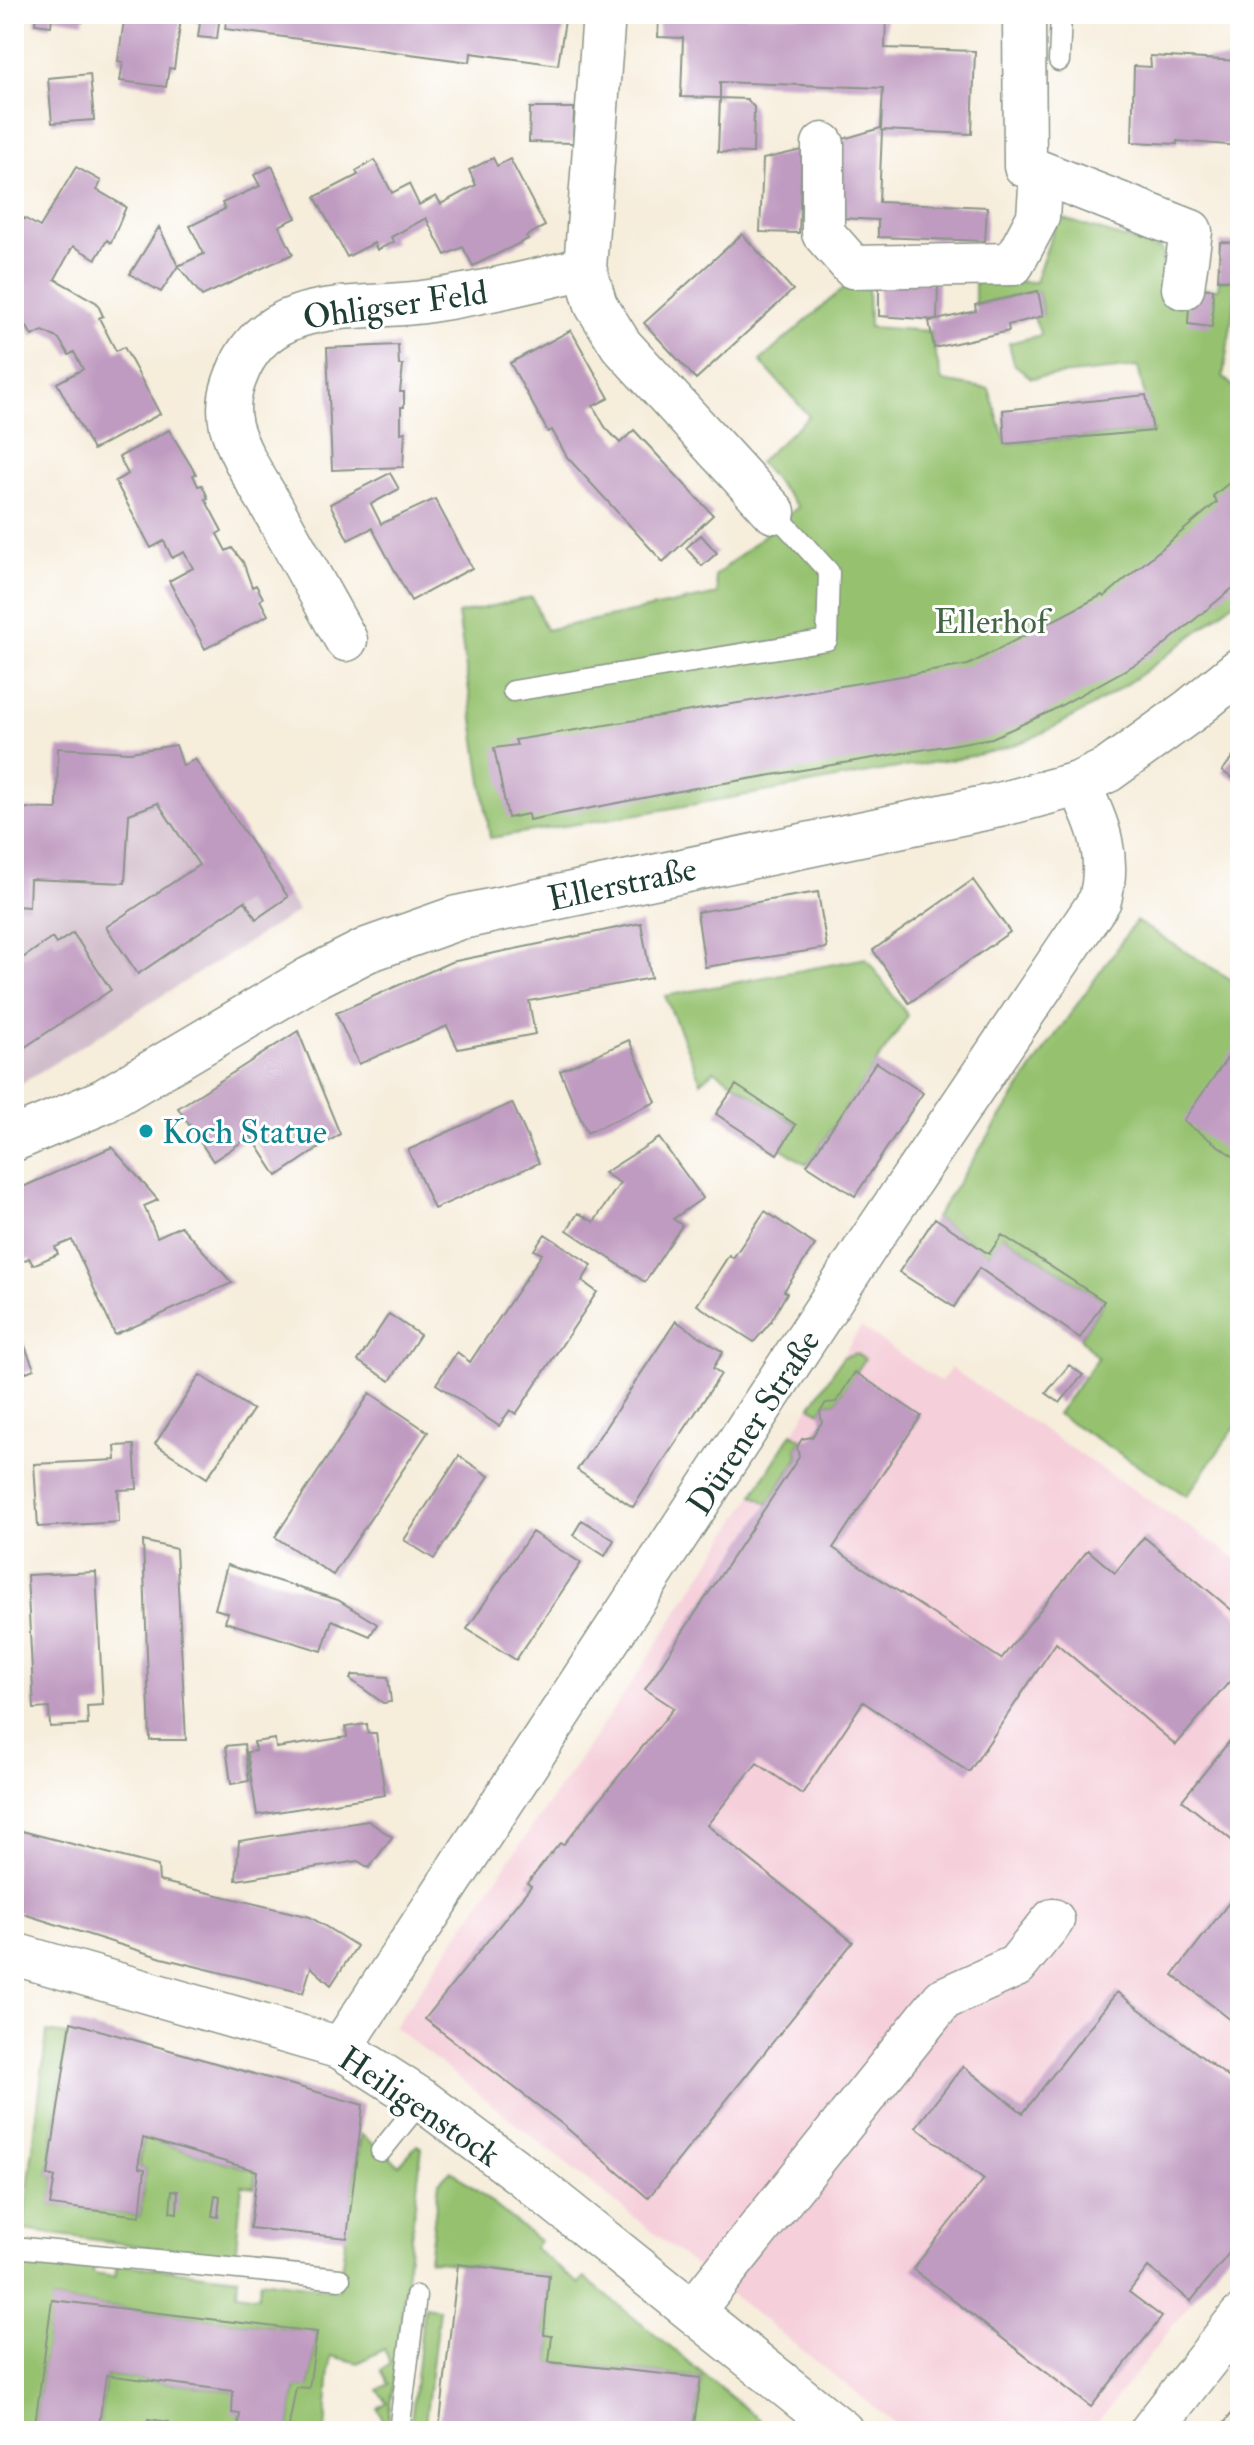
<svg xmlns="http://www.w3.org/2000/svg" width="1254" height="2445" viewBox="0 0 1254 2445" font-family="'IM FELL Double Pica',serif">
	<rect width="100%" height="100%" fill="#fff"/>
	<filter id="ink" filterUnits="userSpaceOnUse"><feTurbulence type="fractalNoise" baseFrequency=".0125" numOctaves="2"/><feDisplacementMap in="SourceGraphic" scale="16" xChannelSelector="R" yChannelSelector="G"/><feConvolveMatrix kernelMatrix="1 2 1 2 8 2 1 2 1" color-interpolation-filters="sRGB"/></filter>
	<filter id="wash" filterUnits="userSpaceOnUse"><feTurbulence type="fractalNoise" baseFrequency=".006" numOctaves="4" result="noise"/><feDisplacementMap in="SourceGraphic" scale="32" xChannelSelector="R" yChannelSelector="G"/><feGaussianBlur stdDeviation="1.8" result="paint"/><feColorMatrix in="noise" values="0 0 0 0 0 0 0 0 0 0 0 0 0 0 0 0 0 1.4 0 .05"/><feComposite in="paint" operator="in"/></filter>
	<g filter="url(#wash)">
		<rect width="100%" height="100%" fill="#f6eddb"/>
		<path fill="#f5cfda" d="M861 1327 941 1382 951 1368 1240 1561V2239L1091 2431H904L394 2027 633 1681Z"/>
		<path fill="#d1bdcb" d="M176 745 183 766 195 759 298 911 14 1088V808L56 809 58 748 130 752Z"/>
		<path fill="#96c270" stroke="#5a8052" stroke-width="2" d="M1058 217 1162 250 1164 287 1218 289 1219 280H1238L1223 377 1240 393V597C1175 651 1111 701 1034 737 986 759 925 762 874 772 746 796 618 818 490 838L458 614 532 597 546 630 718 594 715 576 798 507 759 462 809 416 760 361 854 279 868 280 869 327 930 331 942 381 989 389 1006 444 1153 431 1138 367 1031 378 1014 364 1009 343 1041 335 1034 317 1043 315 1038 291 975 305V281L1035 282Z
			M1136 921 1240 985V1420L1187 1496 1057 1414 1098 1358 1080 1338 1104 1301 1003 1235 989 1254 935 1218 1040 1057Z
			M866 958 908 1016 807 1165 781 1148 796 1124 714 1070 701 1082 665 996Z
			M856 1353 865 1359 836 1402 826 1403 820 1412 811 1406 843 1357Z
			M792 1433 802 1439 797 1447 798 1457 768 1504 753 1495Z
			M47 2032 67 2035 48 2174 55 2177 51 2205 140 2216 145 2169 139 2168 143 2138 256 2171 254 2187 242 2185 235 2259 23 2230Z
			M361 2134 399 2165 417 2145 422 2148 387 2431 374 2429 384 2422 378 2408 387 2402 378 2390 388 2384 381 2370 391 2364 384 2349 358 2363 331 2356 325 2431H288L296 2387H309L317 2332 53 2300 34 2431H14L17 2262 52 2256 94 2261 93 2274 115 2277 117 2264 238 2278 237 2293 258 2296 261 2280 338 2290Z
			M451 2170 539 2241 534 2248 579 2284 585 2278 773 2431H693L701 2378 549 2362 552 2337 544 2335 549 2275 429 2260 439 2182Z
			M424 2307 439 2309 424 2431H410Z
			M106 2375 233 2391 240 2414 238 2431H98Z"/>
		<g id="blocks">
			<path fill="#c09bc1" d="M36 14H84L83 22 52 17 51 26 35 24Z
				M125 14H220L217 39 198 37 200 22 181 19 174 69 169 68 166 87 120 81 123 62 118 61Z
				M227 14H566L558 65 471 53 470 62 225 29Z
				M659 14 886 16 885 48 975 51 972 134 882 130 879 202 987 207 985 241 878 237V220L840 218 843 139 881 128 883 88 720 82V98L747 99 754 107 753 153 718 152 720 98 681 97 683 38 658 37Z
				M1150 56 1240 61V146L1177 141V144L1132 142 1134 66 1151 67Z
				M90 74 94 120 52 123 48 78Z
				M530 108H574L573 143 529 142Z
				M802 150 799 233 760 232 763 159Z
				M493 158 497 166 510 159 545 226 526 236 528 239 473 266 463 247 445 255 426 218 391 237 394 242 377 250 374 243 347 257 315 197 358 175 356 171 375 160 392 193 409 184 419 205 436 196 441 204 476 185 469 170Z
				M272 166 296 218 279 226 293 254 202 296 178 266 161 292 130 274 159 227 178 266 204 254 190 226 225 209 222 203 260 186 254 175Z
				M76 167 101 181 97 190 126 207 111 243 107 240 96 259 73 246 55 279 97 303 103 316 99 318 116 351 124 347 160 414 93 450 57 383 83 369 74 352 69 355 59 339 43 331 32 336 14 303V235L24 218 40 227Z
				M742 234 793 290 696 379 644 323Z
				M1220 242 1240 243V280H1218Z
				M879 279 938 283 937 320 976 311 975 305 1038 291 1043 316 1008 325 1009 331 934 348 929 321 937 320 879 316Z
				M1190 288 1213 289 1212 327 1188 324Z
				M571 330 609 398 593 406 605 427 620 443 634 430 713 515 663 562 567 457 552 430 548 432 510 363Z
				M398 345 399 365H403L400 392H404V407H401V433L405 432 403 467 332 470 327 348Z
				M1146 395 1153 431 1005 444 1003 410Z
				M169 430 196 474 193 475 198 486 202 485 208 498 205 499 222 531 217 534 226 551 232 548 243 562 252 587 256 585 263 598 260 600 268 615 205 649 169 581 193 568 184 552 172 558 164 541 151 548 115 481 128 474 119 457Z
				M390 473 399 489 371 504 381 524 435 499 472 568 411 601 372 528 348 540 330 504Z
				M1240 474V582L1152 655 1049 712 992 738 695 788 529 820 528 814 508 818 494 748 517 745 515 740 968 665 1102 595 1104 597 1217 502 1213 496Z
				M701 535 717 553 702 566 686 548Z
				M176 745 183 766 195 759 288 897 256 919 245 901 138 974 106 927 199 865 158 803 129 814 125 883 30 879 29 907 14 906V808L57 809 58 748 130 752Z
				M1240 748V783L1222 771Z
				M973 880 1010 932 909 1003 873 950Z
				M818 892 827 948 705 967 697 912Z
				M641 923 651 978 529 1001 535 1034 458 1049 447 1026 359 1064 336 1013 451 962Z
				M73 933 111 990 16 1053 14 964 52 938 56 944Z
				M298 1031 340 1134 277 1176 251 1136 213 1161 178 1108Z
				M629 1040 656 1102 587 1133 560 1071Z
				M1240 1040V1161L1183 1121Z
				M876 1062 923 1093 855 1196 807 1165Z
				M736 1085 796 1125 777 1154 716 1114Z
				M512 1103 539 1163 434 1209 408 1150Z
				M659 1138 703 1198 673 1219 682 1225 645 1282 567 1230 578 1213 594 1222 620 1183 604 1173Z
				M112 1147 158 1200 144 1206 157 1237 181 1226 232 1283 115 1335 72 1240 55 1247 58 1254 33 1265 29 1258 14 1265V1191Z
				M765 1211 815 1245 784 1291 787 1293 770 1323 754 1342 697 1305 729 1255 733 1258Z
				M935 1218 989 1254 1002 1235 1104 1301 1080 1338 979 1268 954 1307 899 1272Z
				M545 1234 592 1265 582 1281 597 1292 516 1414 510 1410 499 1426 436 1384 457 1352 470 1362 542 1254 534 1250Z
				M389 1314 420 1335 390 1381 358 1361Z
				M676 1321 723 1352 713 1368 721 1374 633 1507 577 1470Z
				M20 1334 34 1369 14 1377V1336Z
				M1069 1365 1083 1375 1060 1403 1046 1393Z
				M855 1372 921 1416 833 1548 1001 1659 1088 1550 1115 1573 1144 1537 1240 1617V1669L1176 1745 1056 1643 969 1772 863 1702 802 1794 757 1763 707 1825 853 1942 648 2198 562 2124 425 2019 531 1886 527 1883 560 1843 563 1845 674 1708 645 1689 799 1457 797 1447 802 1439 812 1437 822 1422 820 1412 826 1403 836 1402Z
				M200 1375 253 1410 207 1478 155 1444Z
				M370 1393 428 1432 333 1575 275 1537Z
				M134 1445 137 1489 118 1490 119 1522 38 1527 34 1464 116 1460 115 1446Z
				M459 1456 489 1476 434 1559 404 1540Z
				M582 1520 614 1540 605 1556 573 1535Z
				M532 1532 581 1563 516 1660 467 1629Z
				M143 1541 176 1549 186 1740H150Z
				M227 1565 338 1600 377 1624 370 1636 332 1620 322 1651 225 1622 228 1613 215 1609Z
				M96 1572 103 1705 87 1706 88 1725 50 1727 49 1708 34 1709 27 1575Z
				M353 1675 388 1677 391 1702 383 1703 350 1679Z
				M367 1724 368 1733H376L385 1795 257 1815 247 1752 255 1751 254 1742 275 1739 276 1748 347 1737 346 1727Z
				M1240 1728V1835L1234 1842 1182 1800Z
				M244 1744 249 1781 231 1784 226 1746Z
				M368 1821 392 1837 369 1868 358 1861 236 1880 239 1841Z
				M14 1829 158 1866 159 1881 310 1917 357 1946 331 1985 311 1967 303 1993 162 1958 14 1911Z
				M1238 1891 1240 1892V2027L1173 1975Z
				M1117 1992 1240 2086V2239L1191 2301 1148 2267 1129 2292 1162 2317 1091 2407 913 2269 984 2179 916 2127 963 2066 1023 2113Z
				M71 2022 363 2105 347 2238 250 2228 257 2171 143 2138 139 2160V2168L145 2169 140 2216 50 2205 55 2177 48 2175Z
				M172 2190 178 2191 177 2213 170 2212Z
				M215 2195 220 2196 218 2217 212 2216Z
				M458 2264 549 2275 544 2335 552 2336 549 2362 701 2378 693 2431H439Z
				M52 2300 317 2332 309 2388 296 2387 288 2431H238L240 2414 232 2413 233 2391 106 2375 98 2431H34Z
				M1240 2403V2431H1218Z
				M148 2419 169 2422 168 2429 147 2427Z"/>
		</g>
	</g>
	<g filter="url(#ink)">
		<use href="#blocks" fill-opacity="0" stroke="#8a9588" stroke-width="2"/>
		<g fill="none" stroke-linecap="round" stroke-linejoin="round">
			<defs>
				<path id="service" d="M1059 61 1061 14
					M513 691 827 640 829 572 774 512
					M381 2151 422 2100
					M14 2247 340 2279
					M399 2431 416 2296"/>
				<path id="minor" d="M604 14 585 268 596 305 621 345 774 512
					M1024 14 1025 166 1191 231 1183 288
					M823 144V233L853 267 1013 264 1038 217 1041 173
					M346 640C321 596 297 552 272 507 257 481 239 455 231 426 226 404 231 387 240 367 274 293 365 312 430 301 483 293 534 281 585 268
					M14 1954 341 2048 422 2100 522 2175 842 2431
					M341 2048 868 1244 1100 900C1111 857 1099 823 1078 784
					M693 2311 943 1999 1016 1966 1053 1920
					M1151 2431 1240 2317"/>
				<path id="secondary" d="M14 1139 104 1101 310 979 367 950 457 918 999 805 1078 784 1108 770 1191 710 1240 670"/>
			</defs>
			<use href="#service" stroke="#8a9588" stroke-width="23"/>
			<use href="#minor" stroke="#8a9588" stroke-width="45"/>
			<use href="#secondary" stroke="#8a9588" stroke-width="47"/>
			<use href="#service" stroke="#fff" stroke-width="20"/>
			<use href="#minor" stroke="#fff" stroke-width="42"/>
			<use href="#secondary" stroke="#fff" stroke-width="44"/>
		</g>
	</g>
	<circle fill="#0f9aa8" stroke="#fff" stroke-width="3" cx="146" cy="1131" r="8"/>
	<g text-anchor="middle" stroke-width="6" stroke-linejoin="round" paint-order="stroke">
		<g font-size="34" fill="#1f3d34" stroke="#fff">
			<text transform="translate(395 304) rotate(-8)" y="12">Ohligser Feld</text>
			<text transform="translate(622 883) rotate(-12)" y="12">Ellerstraße</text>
			<text transform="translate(753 1422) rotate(-57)" y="12">Dürener Straße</text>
			<text transform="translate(420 2106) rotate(34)" y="12">Heiligenstock</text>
		</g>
		<g font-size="34" fill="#436546" stroke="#fff">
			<text x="991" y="633">Ellerhof</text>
		</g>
		<g font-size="34" fill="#0d838f" stroke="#fff" text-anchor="start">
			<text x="162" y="1143">Koch Statue</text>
		</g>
	</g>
	<rect width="1254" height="2445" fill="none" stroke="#fff" stroke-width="48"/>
</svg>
